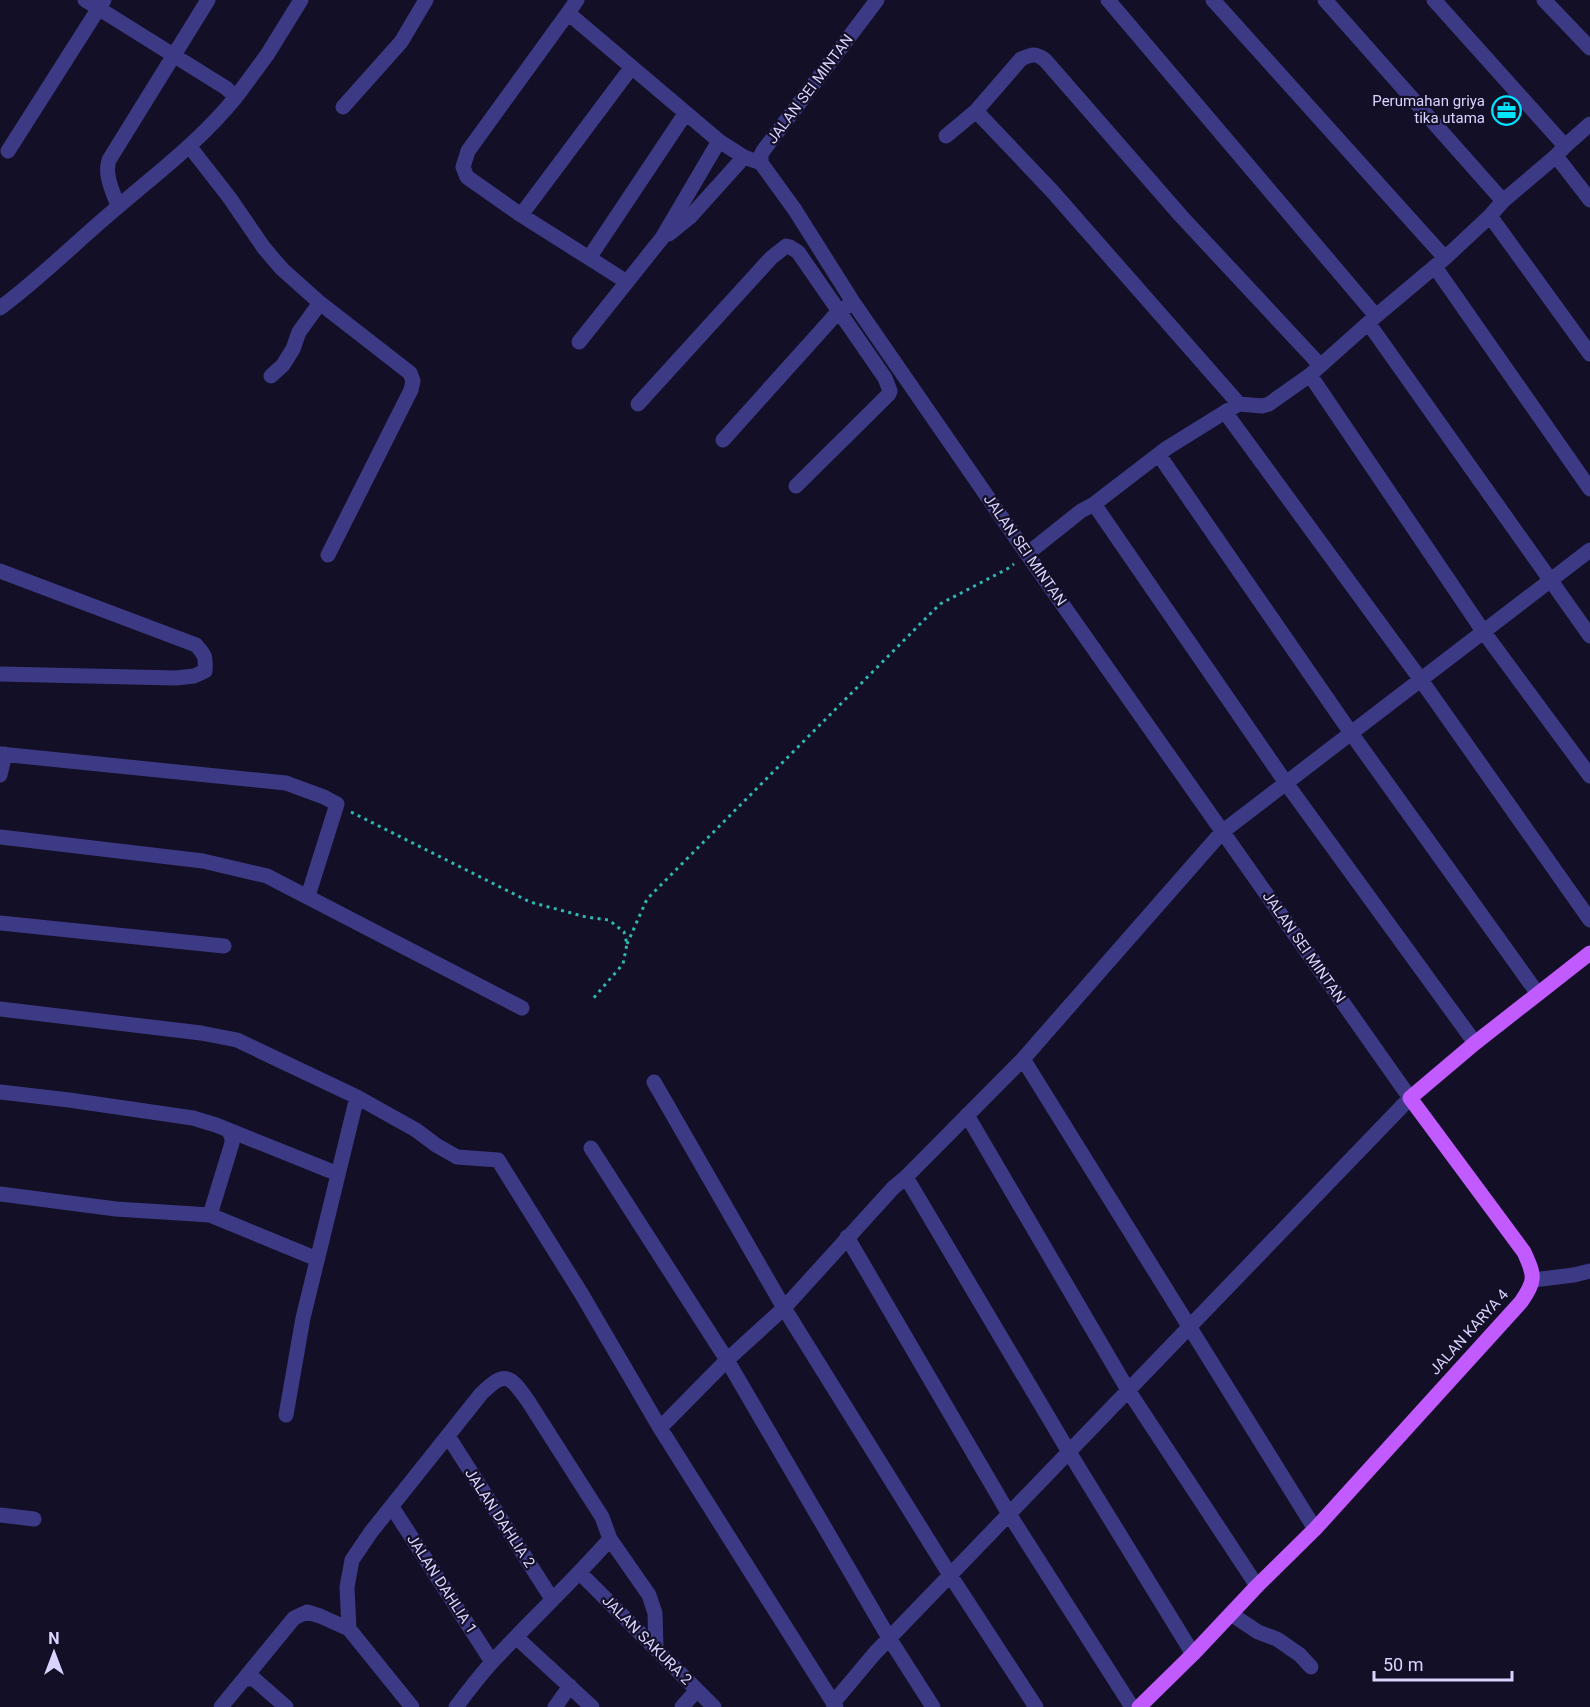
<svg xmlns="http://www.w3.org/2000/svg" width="1590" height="1707" viewBox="0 0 1590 1707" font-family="Roboto,sans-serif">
	<rect width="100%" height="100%" fill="#130f26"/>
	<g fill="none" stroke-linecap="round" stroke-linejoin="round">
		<path stroke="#2fb8b0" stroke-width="3" stroke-dasharray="3 4.5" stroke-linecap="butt" d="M351 812 530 902 586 917 609 920 624 932 627 944 623 964 591 1001
			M627 944 647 899 940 604 1007 569 1014 564"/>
		<path stroke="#3d3a85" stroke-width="15" d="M1108 0 1376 316
			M1213 0 1445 258
			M1325 0 1503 201
			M1434 0 1565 146
			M1544 0 1590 48
			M568 13 577 0
			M236 97 267 55 301 0
			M343 107 401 42 426 0
			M685 114 589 258 521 215 467 177 463 167 468 151 568 13 719 141 744 157 761 163
			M946 136 976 111
			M190 147 229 197 264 248 282 269 320 303 410 373 413 381 411 390 328 555
			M8 151 104 0
			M1556 156 1590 200
			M118 206C113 192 104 175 109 160L208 0
			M521 215 631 68
			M1490 216 1590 354
			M669 234 690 217 744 157
			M589 258 627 282
			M1435 267 1590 489
			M0 308C42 277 79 239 119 206 161 170 201 140 236 97L226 88 85 0
			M1369 324 1590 636
			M579 342 662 238 719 141
			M1310 375 1483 631 1590 776
			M271 376 283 365 293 349 299 332 320 303
			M638 404 771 258 786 246 790 247 798 252 885 378 890 391 889 394 796 486
			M1239 404 1052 191 976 111 1021 59C1032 54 1036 53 1045 60L1181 216 1320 365
			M1225 412 1421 680 1590 920
			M723 440 838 312 846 307
			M1159 455 1351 733 1538 994
			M1094 504 1286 783 1475 1043
			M1027 554 1081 511 1094 504 1167 448 1225 412 1239 404 1262 406 1269 404 1310 375 1376 316 1445 258 1490 216 1503 201 1556 156 1565 146 1590 124
			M0 571 196 645C205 655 206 656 205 671L194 676 176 678 0 674
			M0 754 286 783 324 797 337 804 308 896
			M0 775 5 754
			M0 837 203 861 267 876 522 1008
			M0 923 224 946
			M0 1009 201 1033 237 1040 357 1097 416 1130 436 1145 457 1157 498 1160 581 1293 660 1428 836 1707
			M1023 1059 1315 1529
			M654 1082 784 1308 950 1575 1036 1707
			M0 1092 69 1100 193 1118 216 1125 338 1174
			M967 1115 1128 1390 1257 1586
			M591 1148 727 1360 889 1638 933 1707
			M906 1177 1069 1452 1193 1654
			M0 1194 116 1209 210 1215 317 1259
			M210 1215 232 1143V1138L229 1131
			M847 1237 1009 1514 1132 1707
			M1533 1280 1574 1275 1590 1271
			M286 1415 303 1318 357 1097
			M660 1428 727 1360 784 1308 893 1188 906 1177 1023 1059 1222 832 1590 550
			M448 1436 552 1599
			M392 1507 492 1662
			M0 1515 34 1519
			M610 1539 649 1595 655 1613 656 1649
			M580 1573 714 1707
			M1231 1614 1258 1632 1277 1639 1300 1655 1311 1667
			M349 1629 347 1587 352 1560 371 1532 481 1394C505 1370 510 1375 528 1401L602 1517 610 1539C573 1581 532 1619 494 1660 480 1675 468 1691 456 1707
			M516 1637 592 1707
			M244 1679 294 1618 307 1612 320 1616 349 1629 412 1707
			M833 1703 875 1653 1410 1098 1027 554 853 302 795 210 761 163V155L763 151 877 0
			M221 1707 244 1679H254L286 1707
			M555 1707 570 1686
			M682 1707 697 1690"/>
		<path stroke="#c25bff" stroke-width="15" d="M1139 1707 1193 1654 1257 1586 1315 1529 1521 1302C1536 1280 1535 1276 1524 1252L1410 1098 1475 1043 1590 953"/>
	</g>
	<defs>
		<symbol id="office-ring" viewBox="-11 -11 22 22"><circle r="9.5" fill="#130f26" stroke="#00e5ff" stroke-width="1.5"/><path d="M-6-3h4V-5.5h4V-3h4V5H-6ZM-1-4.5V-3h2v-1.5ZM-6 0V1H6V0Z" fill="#00e5ff"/></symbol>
	</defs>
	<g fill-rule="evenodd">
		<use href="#office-ring" x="1490" y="94" width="33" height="33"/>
	</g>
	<g text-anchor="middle" stroke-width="4.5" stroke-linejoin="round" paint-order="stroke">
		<g font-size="15" fill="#d9d4ff" stroke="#130f26">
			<text transform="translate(810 89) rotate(-53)" y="5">JALAN SEI MINTAN</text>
			<text transform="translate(1025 550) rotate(55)" y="5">JALAN SEI MINTAN</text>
			<text transform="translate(1304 947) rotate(55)" y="5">JALAN SEI MINTAN</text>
			<text transform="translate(1469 1332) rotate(-48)" y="5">JALAN KARYA 4</text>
			<text transform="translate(500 1518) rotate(57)" y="5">JALAN DAHLIA 2</text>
			<text transform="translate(442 1584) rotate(57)" y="5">JALAN DAHLIA 1</text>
			<text transform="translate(647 1640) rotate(45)" y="5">JALAN SAKURA 2</text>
		</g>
		<g font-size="15" fill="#d9d4ff" stroke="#130f26" text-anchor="end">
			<text x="1485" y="106">Perumahan griya<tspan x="1485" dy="17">tika utama</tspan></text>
		</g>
	</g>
	<g transform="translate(54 1653)" stroke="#130f26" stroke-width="4.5" paint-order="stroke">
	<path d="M0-4.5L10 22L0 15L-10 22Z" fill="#d9d4ff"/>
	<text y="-9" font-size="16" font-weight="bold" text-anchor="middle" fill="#d9d4ff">N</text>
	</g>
	<path d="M1374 1671v9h138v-9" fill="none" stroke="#d9d4ff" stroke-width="3"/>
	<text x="1383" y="1671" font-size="18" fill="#d9d4ff" stroke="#130f26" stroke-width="4.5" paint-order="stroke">50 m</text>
</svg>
